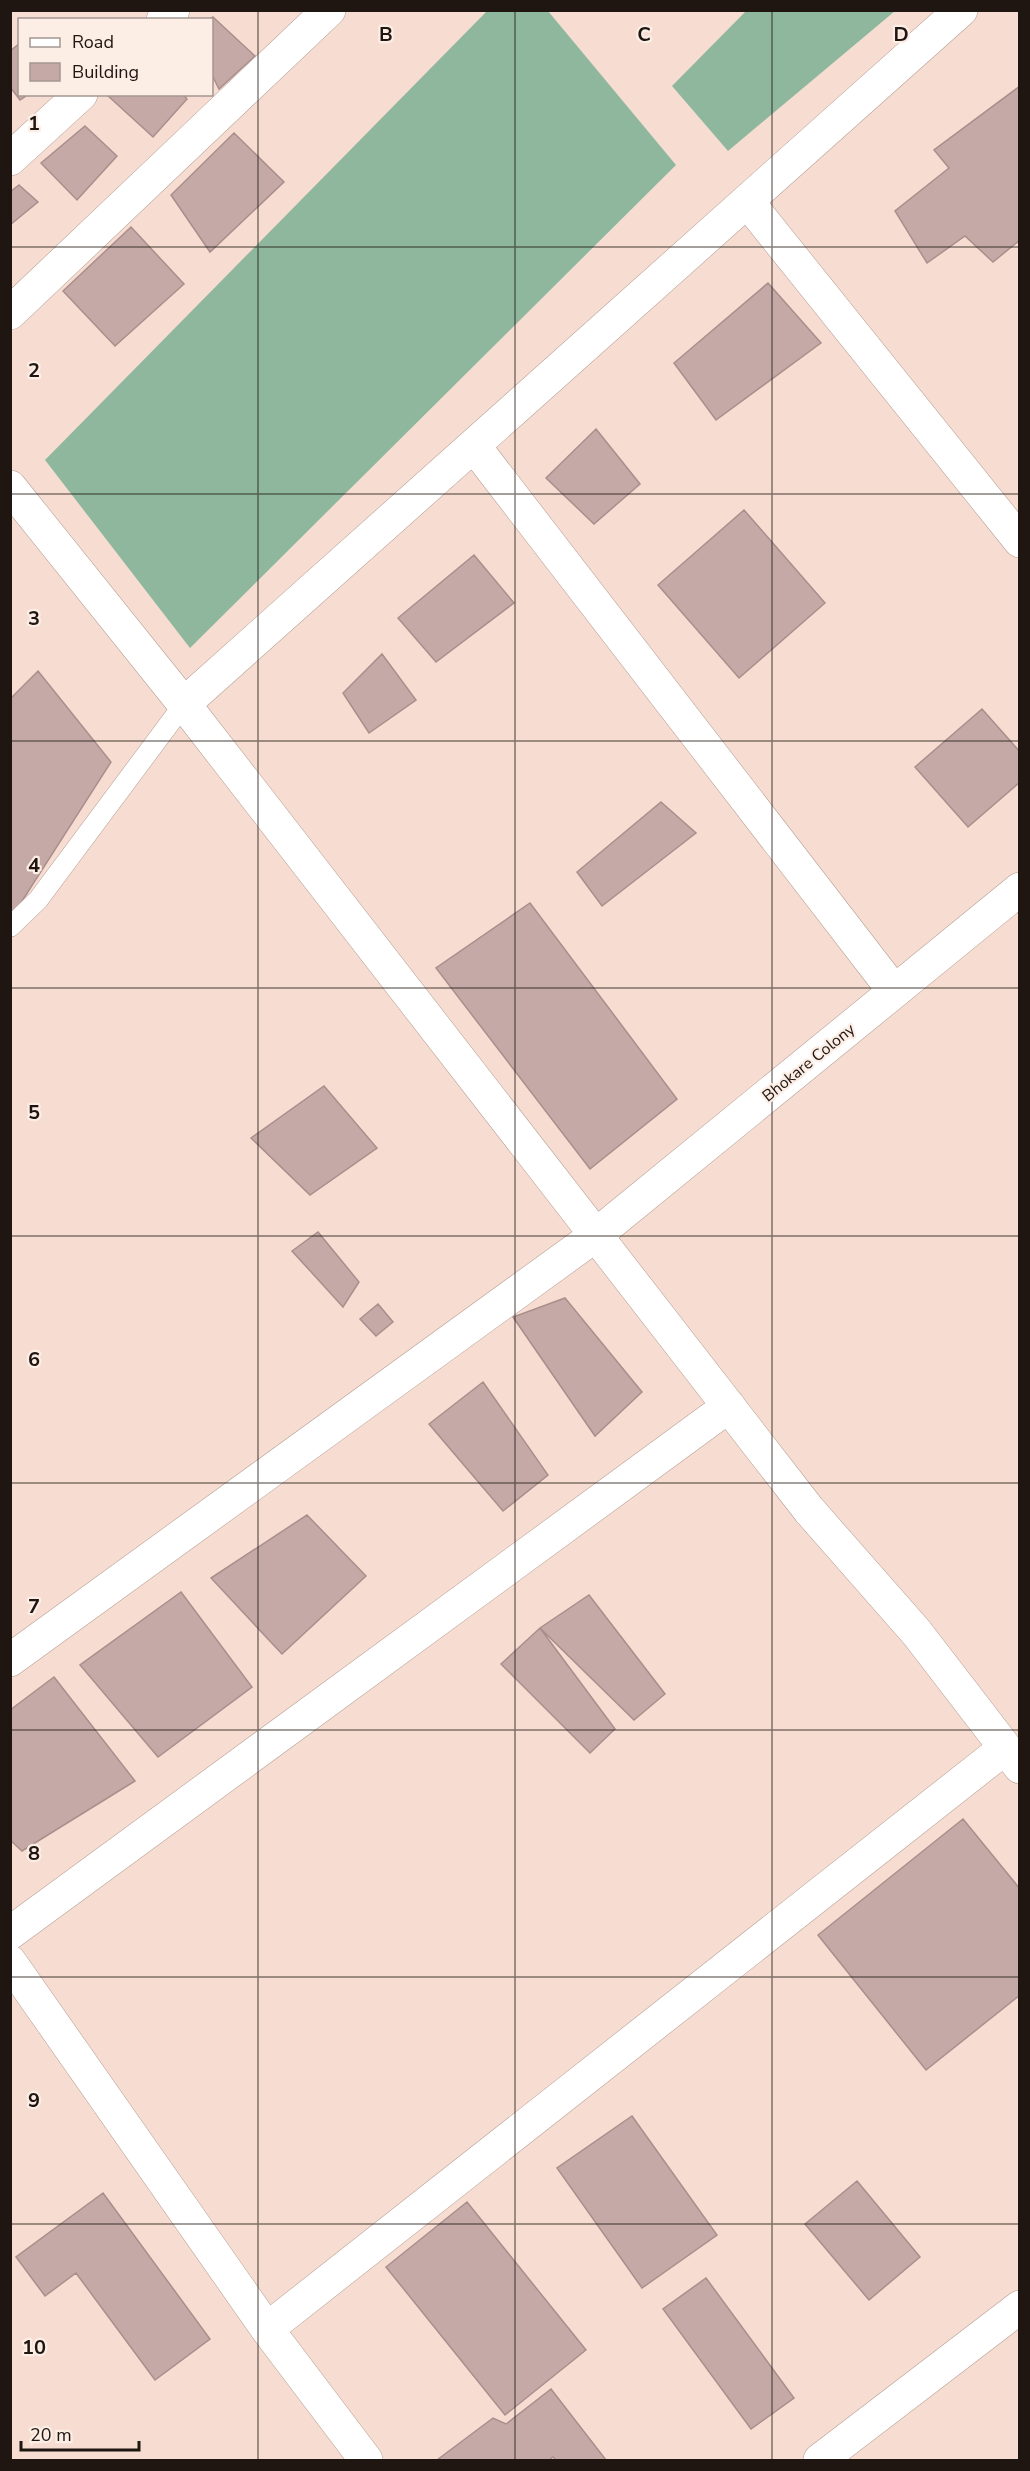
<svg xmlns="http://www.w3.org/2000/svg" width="1030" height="2471" viewBox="0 0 1030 2471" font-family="'Nunito Sans',sans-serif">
	<rect width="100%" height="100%" fill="#f7ddd1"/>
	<path fill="#8fb79e" d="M488 10 548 11 676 165 190 648 45 460Z
		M746 11V10L895 11 728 151 672 86Z"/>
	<path fill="#c5a9a6" stroke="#a98e8c" stroke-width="1.5" d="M213 17 255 56 219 89 212 75V20H207Z
		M20 43V94H29L20 100 10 87V51Z
		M1020 86V240L993 262 965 236 927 263 895 211 949 168 934 150Z
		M106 94H183L187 99 153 137Z
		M85 126 117 156 77 200 41 163Z
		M234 133 284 182 210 252 171 195Z
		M19 185 38 202 10 225V192Z
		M131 227 184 284 115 346 63 291Z
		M768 283 821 343 716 420 674 363Z
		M596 429 640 484 594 524 546 478Z
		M744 510 825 603 739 678 658 585Z
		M474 555 514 603 436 662 398 618Z
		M382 654 416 700 369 733 343 693Z
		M38 671 111 762 10 920V699Z
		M982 709 1020 752V782L968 827 915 767Z
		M661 802 696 833 602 906 577 872Z
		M530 903 677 1099 590 1169 436 968Z
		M324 1086 377 1148 310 1195 251 1138Z
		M318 1232 359 1282 343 1307 292 1251Z
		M565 1298 642 1392 595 1436 513 1317Z
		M378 1304 393 1322 376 1336 360 1319Z
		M483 1382 548 1475 503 1511 429 1424Z
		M307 1515 366 1576 282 1654 211 1578Z
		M181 1592 252 1687 158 1757 80 1665Z
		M589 1595 665 1694 634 1720 540 1628Z
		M540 1628 615 1729 590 1753 501 1664Z
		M54 1677 135 1781 22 1851 10 1840V1710Z
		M963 1819 1020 1889V1995L926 2070 818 1935Z
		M632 2116 717 2235 642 2288 557 2168Z
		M857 2181 920 2257 869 2300 805 2224Z
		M103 2193 210 2339 155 2380 76 2273 45 2296 16 2257Z
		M467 2202 586 2350 505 2415 386 2267Z
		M706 2278 794 2398 751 2429 663 2309Z
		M551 2389 606 2460H556L553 2457 549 2460H437L493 2418 506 2424Z"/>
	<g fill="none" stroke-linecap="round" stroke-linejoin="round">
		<defs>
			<path id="lane" d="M10 927 38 900 184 704"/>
			<path id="street" d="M163 20 173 10
				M10 159 81 94
				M747 201 1020 541
				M10 313 329 10
				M474 446 894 991
				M10 487 184 704 961 10
				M184 704 809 1510 917 1633 1020 1767
				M10 1660 596 1235 1020 889
				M10 1933 729 1406
				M10 1962 267 2329
				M366 2460 267 2329 1005 1748
				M820 2460 1020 2307"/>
		</defs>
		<use href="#lane" stroke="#b59d92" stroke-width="21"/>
		<use href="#street" stroke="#b59d92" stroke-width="34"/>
		<use href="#lane" stroke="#fff" stroke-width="20"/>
		<use href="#street" stroke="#fff" stroke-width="33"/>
	</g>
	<path fill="none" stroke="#1f1612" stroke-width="1.5" stroke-opacity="0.55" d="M258 10V2460M515 10V2460M772 10V2460M10 247H1020M10 494H1020M10 741H1020M10 988H1020M10 1236H1020M10 1483H1020M10 1730H1020M10 1977H1020M10 2224H1020"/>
	<g text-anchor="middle" stroke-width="4.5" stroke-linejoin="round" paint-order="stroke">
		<g font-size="16" fill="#1f1612" stroke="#fcede5">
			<text transform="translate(808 1062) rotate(-39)" y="6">Bhokare Colony</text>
		</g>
	</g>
	<g font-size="20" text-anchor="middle" font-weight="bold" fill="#1f1612" stroke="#fcede5" stroke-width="4.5" stroke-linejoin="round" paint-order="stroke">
		<text x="386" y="41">B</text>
		<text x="644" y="41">C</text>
		<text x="901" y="41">D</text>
		<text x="34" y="130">1</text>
		<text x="34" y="377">2</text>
		<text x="34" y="625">3</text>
		<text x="34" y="872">4</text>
		<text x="34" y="1119">5</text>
		<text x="34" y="1366">6</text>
		<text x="34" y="1613">7</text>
		<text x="34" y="1860">8</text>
		<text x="34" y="2107">9</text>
		<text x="34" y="2354">10</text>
	</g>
	<rect width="1030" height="2471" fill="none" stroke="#1f1612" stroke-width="24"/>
	<rect x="18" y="18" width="195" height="78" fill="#fcede5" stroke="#a49791" stroke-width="1.5"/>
	<rect x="30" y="38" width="30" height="9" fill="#ffffff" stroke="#a49791" stroke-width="1.5"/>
	<text x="72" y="48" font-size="18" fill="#1f1612">Road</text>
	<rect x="30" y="63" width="30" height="18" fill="#c5a9a6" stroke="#a49791" stroke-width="1.5"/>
	<text x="72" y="78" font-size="18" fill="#1f1612">Building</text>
	<path d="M21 2441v9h118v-9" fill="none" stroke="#1f1612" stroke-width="3"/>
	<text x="30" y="2441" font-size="18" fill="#1f1612" stroke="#fcede5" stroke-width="4.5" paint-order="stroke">20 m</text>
</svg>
